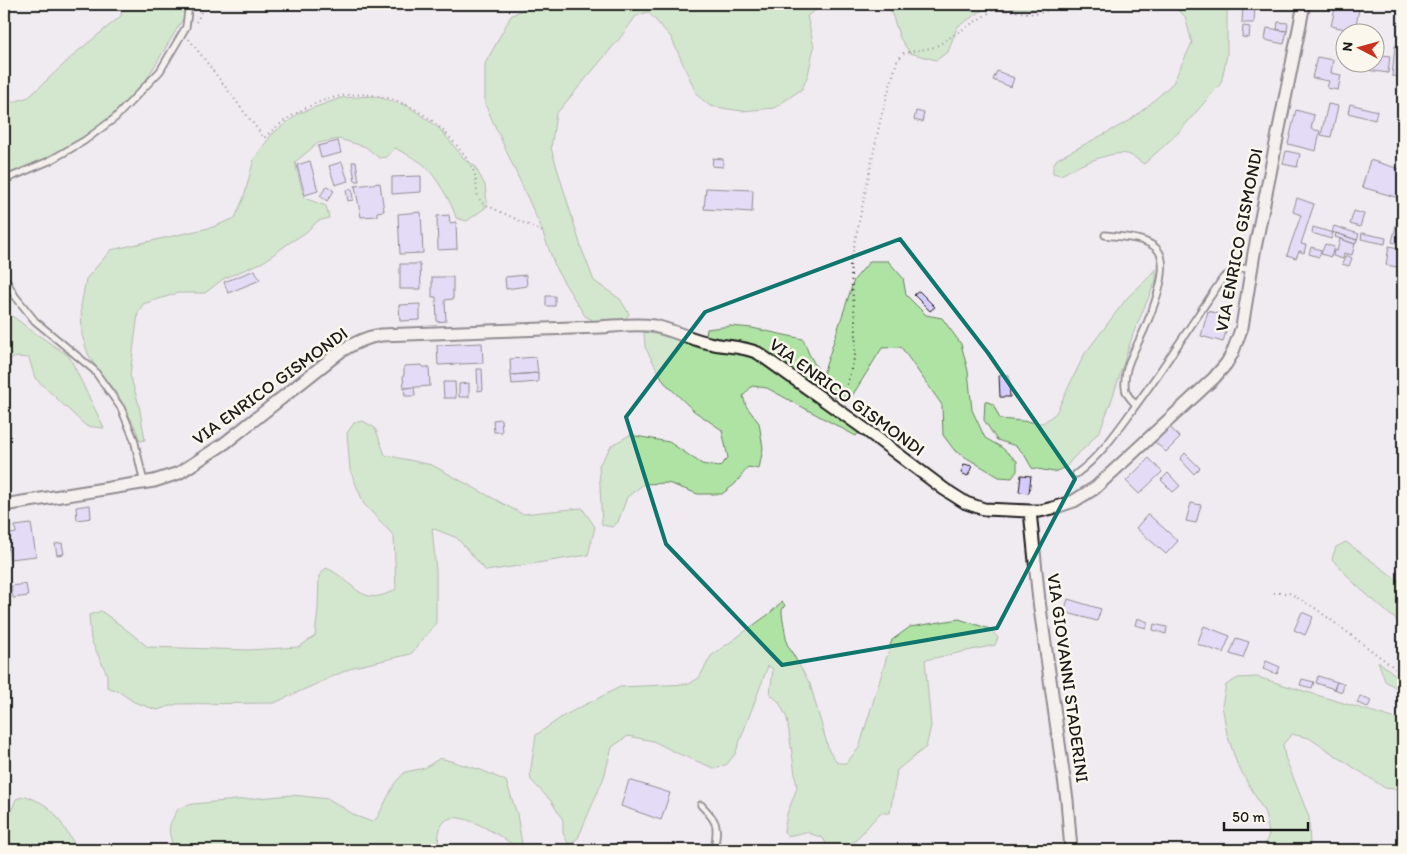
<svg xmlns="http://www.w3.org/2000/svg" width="1407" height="854" viewBox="0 0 1407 854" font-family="Itim,sans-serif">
	<rect width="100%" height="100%" fill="#f0eaf1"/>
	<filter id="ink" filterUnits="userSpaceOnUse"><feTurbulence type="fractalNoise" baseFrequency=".02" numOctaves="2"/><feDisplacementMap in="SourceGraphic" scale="10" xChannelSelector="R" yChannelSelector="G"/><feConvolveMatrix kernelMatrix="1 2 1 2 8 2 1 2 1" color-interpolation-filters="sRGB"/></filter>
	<g filter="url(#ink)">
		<path fill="#afe3a4" stroke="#668060" d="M123 4H185L184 17 145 82 101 127 42 161 4 176V105L29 97 77 52 121 16Z
			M532 4H824L807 16 814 47 808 75 802 89 774 108 742 111 710 106 697 95 671 37 648 12 636 16 620 38 556 114 551 148 581 247 594 281 620 299 629 314 623 322H596L585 316 557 271 540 225 485 104V64L511 16Z
			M886 4H1047L1032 9 987 7 957 27 948 52 936 60 910 53 900 38 889 5Z
			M1170 4H1230L1227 11V55L1221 83 1179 132 1144 164C1139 161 1135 157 1130 155 1115 148 1075 167 1061 175L1053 173V165L1057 159 1129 121 1149 105 1173 83 1192 43 1185 16Z
			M374 96 408 106 440 129 466 161 474 165 485 185 487 202 485 208 467 221 456 218C453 204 434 173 423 164 415 158 404 153 395 148L387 157 379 158 366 147 339 139 318 143 295 162 304 198 326 206 329 218 318 221 305 233 289 243 263 262 223 279 205 293H178L143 304 138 313 130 375 139 405 145 440 140 441 134 425 118 395 99 372 88 354 82 335 81 306 86 279 111 250 213 227 235 218 244 197 254 159 272 134 299 113 341 98Z
			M870 261H888L903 278 906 295 926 315 942 318 961 344 968 371 972 410 985 438 1001 447 1017 461V471L1012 478 999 477 955 451 943 435 942 405 901 347 882 348 852 396 837 398 747 342 706 336 707 329 730 326 752 328 803 339 809 354 822 377 854 280Z
			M1156 268V280L1133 334 1111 402 1100 430 1087 446 1073 458 1066 467 1054 472 1032 468 1024 454 1016 446 997 440 984 420 985 401 993 404 1000 419 1043 423 1056 413 1084 355 1127 298 1148 278Z
			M4 313 15 318 32 331 69 356 104 428 86 426 35 378 29 358 17 357 4 361Z
			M644 332C663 335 680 341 698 345 719 350 738 352 759 359L860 431 856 436 767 388 752 386 743 396 746 406 759 423 763 448 759 469 748 467 735 484 722 494H698L668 483 644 484 627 497 618 522 612 527 602 525 599 465 612 445 630 435 669 442 702 464 719 467 728 458 722 430 694 411 664 382 645 347Z
			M363 421 375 428 385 455 432 465 522 514 582 508 595 527 588 555 486 571 457 538 432 528 436 571V623L411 654 354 667 274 703 177 704 157 710 134 702 118 691 107 687V674L91 640 89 615 101 611 123 627 148 647 249 650 299 647 315 636 318 609 319 576 326 568C354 579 360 611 396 589L394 536 364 504 350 470 347 433 354 423Z
			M1346 542 1403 584V626L1356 585 1332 559 1336 547Z
			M782 602 785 605 782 610V614L787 644 810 684 829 751 838 763H846L859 748 892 640 910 627 959 619 990 629 998 638 995 645 925 660 931 726 926 747 897 770 890 813H880L854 842 841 848 828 847 823 838 806 832 787 836 784 832 787 814 797 788 787 718 779 702 770 694 773 669 768 666 735 754 727 764 716 769 679 754 653 741 628 736 612 747 604 777 578 838 569 845 563 833V820L551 801 531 780 530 774 536 735 565 715 620 687 689 684 699 678 711 656 769 614Z
			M1378 661 1403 681V692L1385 681Z
			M1257 677 1403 721V790L1385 788 1309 738 1292 734 1283 744 1285 757 1309 817 1310 850H1258L1265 845 1269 834 1265 813 1237 764 1227 734 1222 705 1226 685 1238 678Z
			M440 758 481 770 506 781 517 814 523 850H521C507 841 457 804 443 823 438 830 438 842 438 850H174C168 828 166 829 179 808L193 804 292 795 329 799 356 816 372 822 377 818 395 783 405 772 425 768Z
			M26 796C32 799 39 801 45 805 61 816 67 837 80 850H4V830L16 799Z"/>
		<path fill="#d5cbfe" stroke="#1c1c1c" d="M1243 4H1255L1254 23H1242Z
			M1336 4 1359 9 1355 31 1331 26Z
			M1278 22 1288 23 1287 31 1277 30Z
			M1243 26 1250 27 1249 38 1242 37Z
			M1267 28 1287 31 1284 44 1265 40Z
			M1395 46 1403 47 1401 77 1392 76Z
			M1374 54 1390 56 1388 73 1367 70 1368 62H1374Z
			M1317 57 1333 60 1331 73 1341 75 1338 90 1327 88 1329 81 1312 78Z
			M997 71 1014 78 1011 87 993 80Z
			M1328 104 1338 106 1331 137 1321 135Z
			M1350 104 1377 111 1375 120 1348 113Z
			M1296 110 1314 115 1311 129 1320 131 1316 151 1288 144Z
			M916 111 924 113 922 122 914 120Z
			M338 141 341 153 321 158 318 146Z
			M1286 151 1300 154 1297 167 1283 164Z
			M713 158 723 159V167L712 166Z
			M1370 160 1403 170V194L1402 199 1362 187Z
			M310 161 318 191 305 195 297 165Z
			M342 162 348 181 335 185 329 166Z
			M352 162H356L359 181H355Z
			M421 176V192L392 194V177Z
			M380 183 384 211 377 212V216L361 217 355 186Z
			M327 186 334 191 327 201 320 196Z
			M706 188 753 190 752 212 704 209Z
			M352 189 353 200 348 201 346 190Z
			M1297 198 1314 204 1301 244 1306 245 1304 253 1299 251 1296 258 1287 255 1301 215 1293 212Z
			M1354 211 1364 214 1360 227 1350 224Z
			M421 212 423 253 400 254 398 214Z
			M1399 214 1403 215V245L1392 242Z
			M449 215 450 223 456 222 457 249 438 250 437 216Z
			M1334 226 1359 234 1357 240 1332 232Z
			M1313 227 1333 233 1331 239 1312 233Z
			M1336 233 1357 240 1355 244 1335 237Z
			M1362 233 1386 238 1385 244 1361 239Z
			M1340 239 1355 244 1352 255 1344 253 1343 259 1333 256 1334 250 1337 251Z
			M1325 244 1334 247 1331 257 1321 254Z
			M1389 246 1403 249V268L1386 265Z
			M1311 247 1321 250 1319 257 1309 254Z
			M1346 255 1352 258 1349 266 1342 264Z
			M400 264H420L421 289H400Z
			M255 270 260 280 228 293 224 282Z
			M526 275 527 286 506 289 505 277Z
			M432 277H453V299L445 300 446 321 437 322 436 297H432Z
			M919 291 935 307 930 311 914 295Z
			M546 296H555V306H546Z
			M420 304V320L400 321 399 305Z
			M1208 311 1230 317 1223 342 1201 336Z
			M482 343 483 363 438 365 437 345Z
			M536 357 538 373 511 375 510 359Z
			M422 365V367H429L430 386 404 388 403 376 404 375V366Z
			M477 369H482L483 390 478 391Z
			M538 373V382L512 384 511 375Z
			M999 375H1009L1010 397H1000Z
			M443 382H455L456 398H444Z
			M469 383V397H459V384Z
			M414 387 415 396H405L404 388Z
			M501 419 502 432H494L493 420Z
			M1170 427 1180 438 1166 452 1155 442Z
			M1185 453 1200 468 1194 474 1180 459Z
			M1149 458 1162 472 1139 494 1126 481Z
			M964 464 972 466 968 476 961 473Z
			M1168 473 1180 486 1173 492 1161 480Z
			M1021 475 1031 476 1029 493 1019 492Z
			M1191 503 1201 505 1196 523 1186 521Z
			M90 505 91 518 77 520 76 507Z
			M1148 514 1178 541 1166 554 1136 528Z
			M31 524 36 556 10 559 6 535 16 533 15 526Z
			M62 543 64 554 57 555 55 544Z
			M26 584 28 596 13 598 11 586Z
			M1068 599 1101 609 1097 621 1064 612Z
			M1302 612 1313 617 1305 635 1294 630Z
			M1137 618 1148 622 1146 628 1135 625Z
			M1154 624 1167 627 1166 634 1153 630Z
			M1204 626 1230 636 1223 653 1197 644Z
			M1236 638 1249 642 1243 658 1230 654Z
			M1266 661 1280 667 1277 674 1263 669Z
			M1318 676 1337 682 1334 689 1316 683Z
			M1302 679 1314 682 1312 688 1300 685Z
			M1337 682 1344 684 1342 692 1334 689Z
			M1360 696 1371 701 1368 707 1357 703Z
			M629 780 670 793 661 820 621 806Z"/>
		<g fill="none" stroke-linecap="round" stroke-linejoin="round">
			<defs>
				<path id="lane" d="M4 180 49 161 84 141 115 118 160 71 186 27 189 4
					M1105 235C1120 237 1144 237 1156 248 1173 263 1152 311 1145 328 1137 347 1124 364 1125 386 1125 394 1131 399 1136 405
					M4 277 15 296 35 321 94 370 121 408 134 439 144 483
					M1076 474C1102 455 1120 427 1139 401 1168 361 1195 319 1223 278L1236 269 1252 268
					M701 805C719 823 718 826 714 850"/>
				<path id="street" d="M4 505 154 481 179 473 225 443 341 351C354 343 367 337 381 335L600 327C618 326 636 323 654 326 673 330 690 339 709 343 725 347 743 346 758 353L866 430 944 489 966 503 984 509 1030 511H1040L1053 508 1074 501 1095 488 1214 378 1226 364 1232 354 1242 327 1254 253 1304 4
					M1030 511 1039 601 1067 800 1071 850"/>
			</defs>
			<use href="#lane" stroke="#1c1c1c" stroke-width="9"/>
			<use href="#street" stroke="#1c1c1c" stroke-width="15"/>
			<path stroke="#1c1c1c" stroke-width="2" stroke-dasharray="1 4" stroke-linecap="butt" d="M1378 4 1403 8
				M196 22 200 15 203 4
				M189 39 264 138C330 75 410 80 464 155 468 160 473 168 475 175 478 186 474 193 482 203L543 232
				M843 399 855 355 856 331 850 265 881 117 897 61 904 53 935 47 995 9 1036 14 1062 6
				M1274 593H1289L1315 608 1403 674"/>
			<use href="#lane" stroke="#fbf7ec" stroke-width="5.5"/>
			<use href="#street" stroke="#fbf7ec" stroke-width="11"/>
		</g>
	</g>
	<path d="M0 0H1407V854H0ZM900 239 988 353 1075 479 997 628 782 665 666 544 626 417 705 312Z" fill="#f0eaf1" fill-opacity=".55" fill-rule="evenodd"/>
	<path fill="none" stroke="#0f766e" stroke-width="4" stroke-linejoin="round" d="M900 239 988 353 1075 479 997 628 782 665 666 544 626 417 705 312Z"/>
	<g text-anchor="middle" stroke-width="5" stroke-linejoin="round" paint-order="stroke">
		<g font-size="18" fill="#1c1c1c" stroke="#fbf7ec">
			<text transform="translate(1239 240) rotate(-79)" y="6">VIA ENRICO GISMONDI</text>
			<text transform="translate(270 386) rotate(-36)" y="6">VIA ENRICO GISMONDI</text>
			<text transform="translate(847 397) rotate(36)" y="6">VIA ENRICO GISMONDI</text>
			<text transform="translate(1068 678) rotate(82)" y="6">VIA GIOVANNI STADERINI</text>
		</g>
	</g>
	<rect width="1407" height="854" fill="none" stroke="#fbf7ec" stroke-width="20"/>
	<rect x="10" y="10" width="1387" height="834" fill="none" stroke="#1c1c1c" stroke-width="2" filter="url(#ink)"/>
	<g transform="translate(1360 48) rotate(276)"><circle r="24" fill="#fbf7ec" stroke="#a29f99"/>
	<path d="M0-4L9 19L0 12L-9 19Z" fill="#c8321e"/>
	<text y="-8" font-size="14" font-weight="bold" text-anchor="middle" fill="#1c1c1c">N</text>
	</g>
	<path d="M1224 822v8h84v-8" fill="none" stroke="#1c1c1c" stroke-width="2.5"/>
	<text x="1232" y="822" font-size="15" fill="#1c1c1c" stroke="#fbf7ec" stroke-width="4" paint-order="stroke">50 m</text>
</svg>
